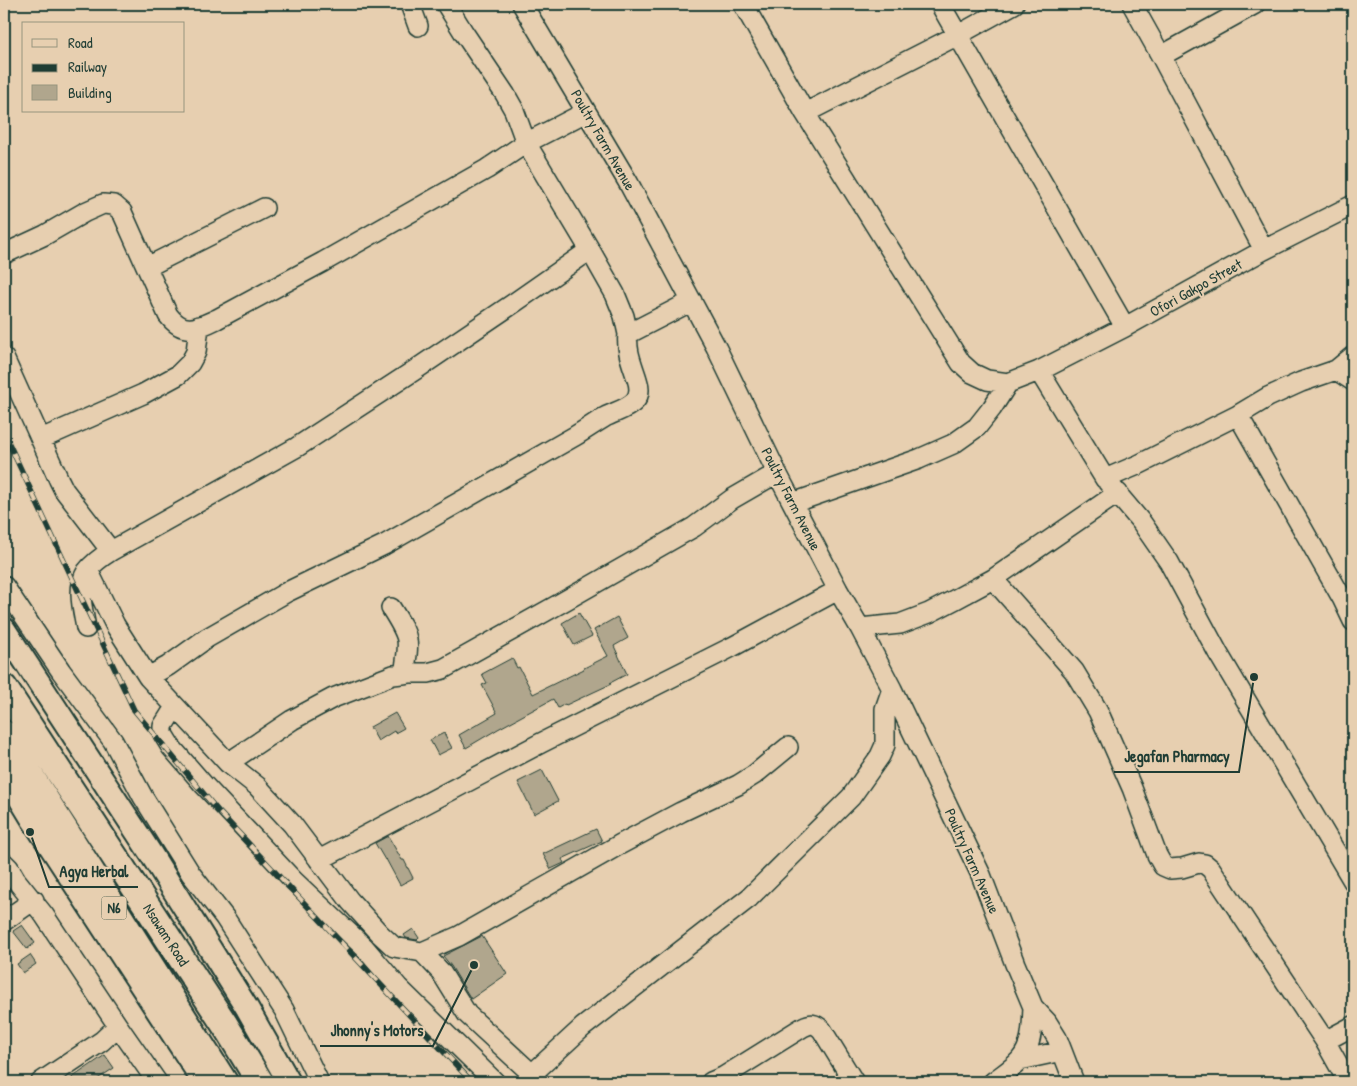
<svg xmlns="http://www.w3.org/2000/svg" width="1357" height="1086" viewBox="0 0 1357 1086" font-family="'Patrick Hand',sans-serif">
	<rect width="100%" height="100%" fill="#e7cfb0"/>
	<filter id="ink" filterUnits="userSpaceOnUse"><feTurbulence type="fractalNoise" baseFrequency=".02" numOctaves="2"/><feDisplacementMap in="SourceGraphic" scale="10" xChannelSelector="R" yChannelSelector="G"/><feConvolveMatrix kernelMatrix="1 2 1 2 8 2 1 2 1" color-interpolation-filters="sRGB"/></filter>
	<g filter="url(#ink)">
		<path fill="#b0a68d" stroke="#1f3d34" d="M579 613 592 636 574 645 562 623Z
			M617 617 628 638 614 646 627 674 610 683 611 684 566 705 565 704 558 708 553 699 498 729 466 748 459 735 497 713 482 685 487 683 482 674 512 658 517 668 519 667 533 694 584 669V668L608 656 594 630Z
			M395 713 404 728 395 733 394 731 378 741 370 727Z
			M444 733 452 748 438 755 430 740Z
			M542 770 558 801 534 814 518 782Z
			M596 829 602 841 562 859 564 863 551 869 543 854Z
			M388 836 402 860H404L413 878 400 885 386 859 385 860 375 843Z
			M22 925 35 943 27 949 13 931Z
			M413 929 419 938 417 940 406 938 404 935Z
			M482 936 507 974 471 999 451 966 443 956Z
			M30 955 36 964 23 973 17 964Z
			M105 1055 114 1068 93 1082H66Z"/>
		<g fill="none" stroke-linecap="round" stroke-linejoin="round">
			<defs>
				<path id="minor" d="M410 4 418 26
					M446 4 464 33 505 94 514 110 526 143 590 250 615 294 624 316 628 334 692 301
					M522 4 628 182 716 347 777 473 838 590 860 628 892 689 981 875 1015 964 1033 1007 1047 1022 1057 1038 1074 1082
					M743 4 805 113 961 363 972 373 987 380 1008 383 1039 371 1105 479 1142 523 1169 562 1218 653 1353 881
					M940 4 1125 327
					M1132 4 1161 56 1264 250
					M1161 56 1255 4
					M805 113 958 35 1014 4
					M4 254 45 235 85 212 103 204 114 205 122 212 168 315C184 336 197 328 217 319L323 262 487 169 526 143 586 112
					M147 267 264 208
					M4 358 59 480 64 490 111 551
					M1336 370 1353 356
					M1039 371 1125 327 1264 250 1353 205
					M1238 415 1342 598 1353 621
					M41 439 143 394 178 375 190 363 196 352 199 326
					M1105 479 1140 464 1238 415 1268 397 1301 382 1336 370 1353 381
					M793 503 919 459 953 444 977 427 992 408 1008 383
					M88 570 115 625 148 677
					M993 579 1074 671 1098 711 1132 788 1157 855 1163 866 1170 869 1182 868 1199 863 1205 864 1211 869 1325 1041 1348 1082
					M4 586 61 671 113 741 143 797 191 874 225 918 284 1010 319 1082
					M391 608C410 638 410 639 404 674
					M86 628C83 610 76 588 87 571 93 563 103 556 111 551L297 447 415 370 514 303 590 250
					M860 628 900 624 929 613 954 600 993 579 1118 493
					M175 707 163 726V734L171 747 204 785 294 881 364 947 398 987 495 1082
					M228 763 292 720 333 698 393 675 410 673H428L443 669 559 604 694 527 732 499 777 473
					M319 860 541 743 732 647 838 590
					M4 863 9 868 16 880 44 915 118 1026 102 1041 41 1082
					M4 921 34 900
					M422 952 459 936 619 845 681 812 738 785 754 775 788 747
					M118 1026 157 1082
					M1325 1041 1353 1026
					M1020 1060 1062 1051
					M532 1074 583 1027 749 898 851 797 880 756 885 745V709L892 689
					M539 1082 532 1074 467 1014 441 972 422 952 394 947 379 933 350 901 292 824 257 786 228 763 217 751 148 677 168 666 207 638 287 592 384 545 575 436C585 430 595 423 605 417 623 408 646 405 637 379 632 363 626 351 628 334
					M711 1082 723 1077 803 1027C811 1023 815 1023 822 1030L854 1082
					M993 1082C1002 1075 1013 1068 1020 1060 1033 1045 1032 1025 1033 1007"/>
				<path id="major" d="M4 629 151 854 247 1008 289 1082
					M4 772 33 820 204 1082"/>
				<path id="highway" d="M4 688 225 1025 260 1082
					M4 734 224 1082"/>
			</defs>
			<use href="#minor" stroke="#1f3d34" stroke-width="22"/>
			<use href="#major" stroke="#1f3d34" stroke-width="26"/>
			<use href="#highway" stroke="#1f3d34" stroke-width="30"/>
			<use href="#minor" stroke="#e7cfb0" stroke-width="19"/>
			<use href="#major" stroke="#e7cfb0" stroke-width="22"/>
			<use href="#highway" stroke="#e7cfb0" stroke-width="26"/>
			<defs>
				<path id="rail" d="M4 433 134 710 219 812 472 1082"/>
			</defs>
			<use href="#rail" stroke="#1f3d34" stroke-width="5.5"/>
			<use href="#rail" stroke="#e7cfb0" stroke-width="4" stroke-dasharray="11" stroke-linecap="butt"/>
		</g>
	</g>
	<g text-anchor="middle" stroke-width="4" stroke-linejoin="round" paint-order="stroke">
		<rect fill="#e7cfb0" stroke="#5b6959" stroke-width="1" x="101.5" y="896.5" width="25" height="23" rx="4"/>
		<g font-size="14" font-weight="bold" fill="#1f3d34">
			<text x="114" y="913">N6</text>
		</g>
		<g font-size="15" fill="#1f3d34" stroke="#e7cfb0">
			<text transform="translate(603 140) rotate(60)" y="5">Poultry Farm Avenue</text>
			<text transform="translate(1196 288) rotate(-29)" y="5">Ofori Gakpo Street</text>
			<text transform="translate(791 499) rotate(63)" y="5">Poultry Farm Avenue</text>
			<text transform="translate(972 861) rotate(66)" y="5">Poultry Farm Avenue</text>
			<text transform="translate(166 935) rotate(57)" y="5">Nsawam Road</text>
		</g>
	</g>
	<path fill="none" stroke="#1f3d34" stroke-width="2" d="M1254 677L1239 772H1114M30 832L49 887H138M474 965L433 1046H320"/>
	<g fill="#1f3d34" stroke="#e7cfb0" stroke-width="2">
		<circle cx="1254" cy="677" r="5"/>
		<circle cx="30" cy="832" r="5"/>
		<circle cx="474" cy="965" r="5"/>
	</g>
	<g font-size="16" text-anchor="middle" font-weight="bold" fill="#1f3d34" stroke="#e7cfb0" stroke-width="4" stroke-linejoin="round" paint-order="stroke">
		<text x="1177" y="762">Jegafan Pharmacy</text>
		<text x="94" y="877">Agya Herbal</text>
		<text x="377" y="1036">Jhonny's Motors</text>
	</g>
	<rect width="1357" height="1086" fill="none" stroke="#e7cfb0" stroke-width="20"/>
	<rect x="10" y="10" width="1337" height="1066" fill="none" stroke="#1f3d34" stroke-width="2" filter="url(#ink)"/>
	<rect x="22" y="22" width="162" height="90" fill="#e7cfb0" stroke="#97957e"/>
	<rect x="32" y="39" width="25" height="8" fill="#e7cfb0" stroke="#97957e"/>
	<text x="68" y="48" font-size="15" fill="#1f3d34">Road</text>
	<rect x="32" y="64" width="25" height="8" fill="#1f3d34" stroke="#97957e"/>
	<text x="68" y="72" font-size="15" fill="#1f3d34">Railway</text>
	<rect x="32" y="85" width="25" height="15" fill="#b0a68d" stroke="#97957e"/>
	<text x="68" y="98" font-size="15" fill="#1f3d34">Building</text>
</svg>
